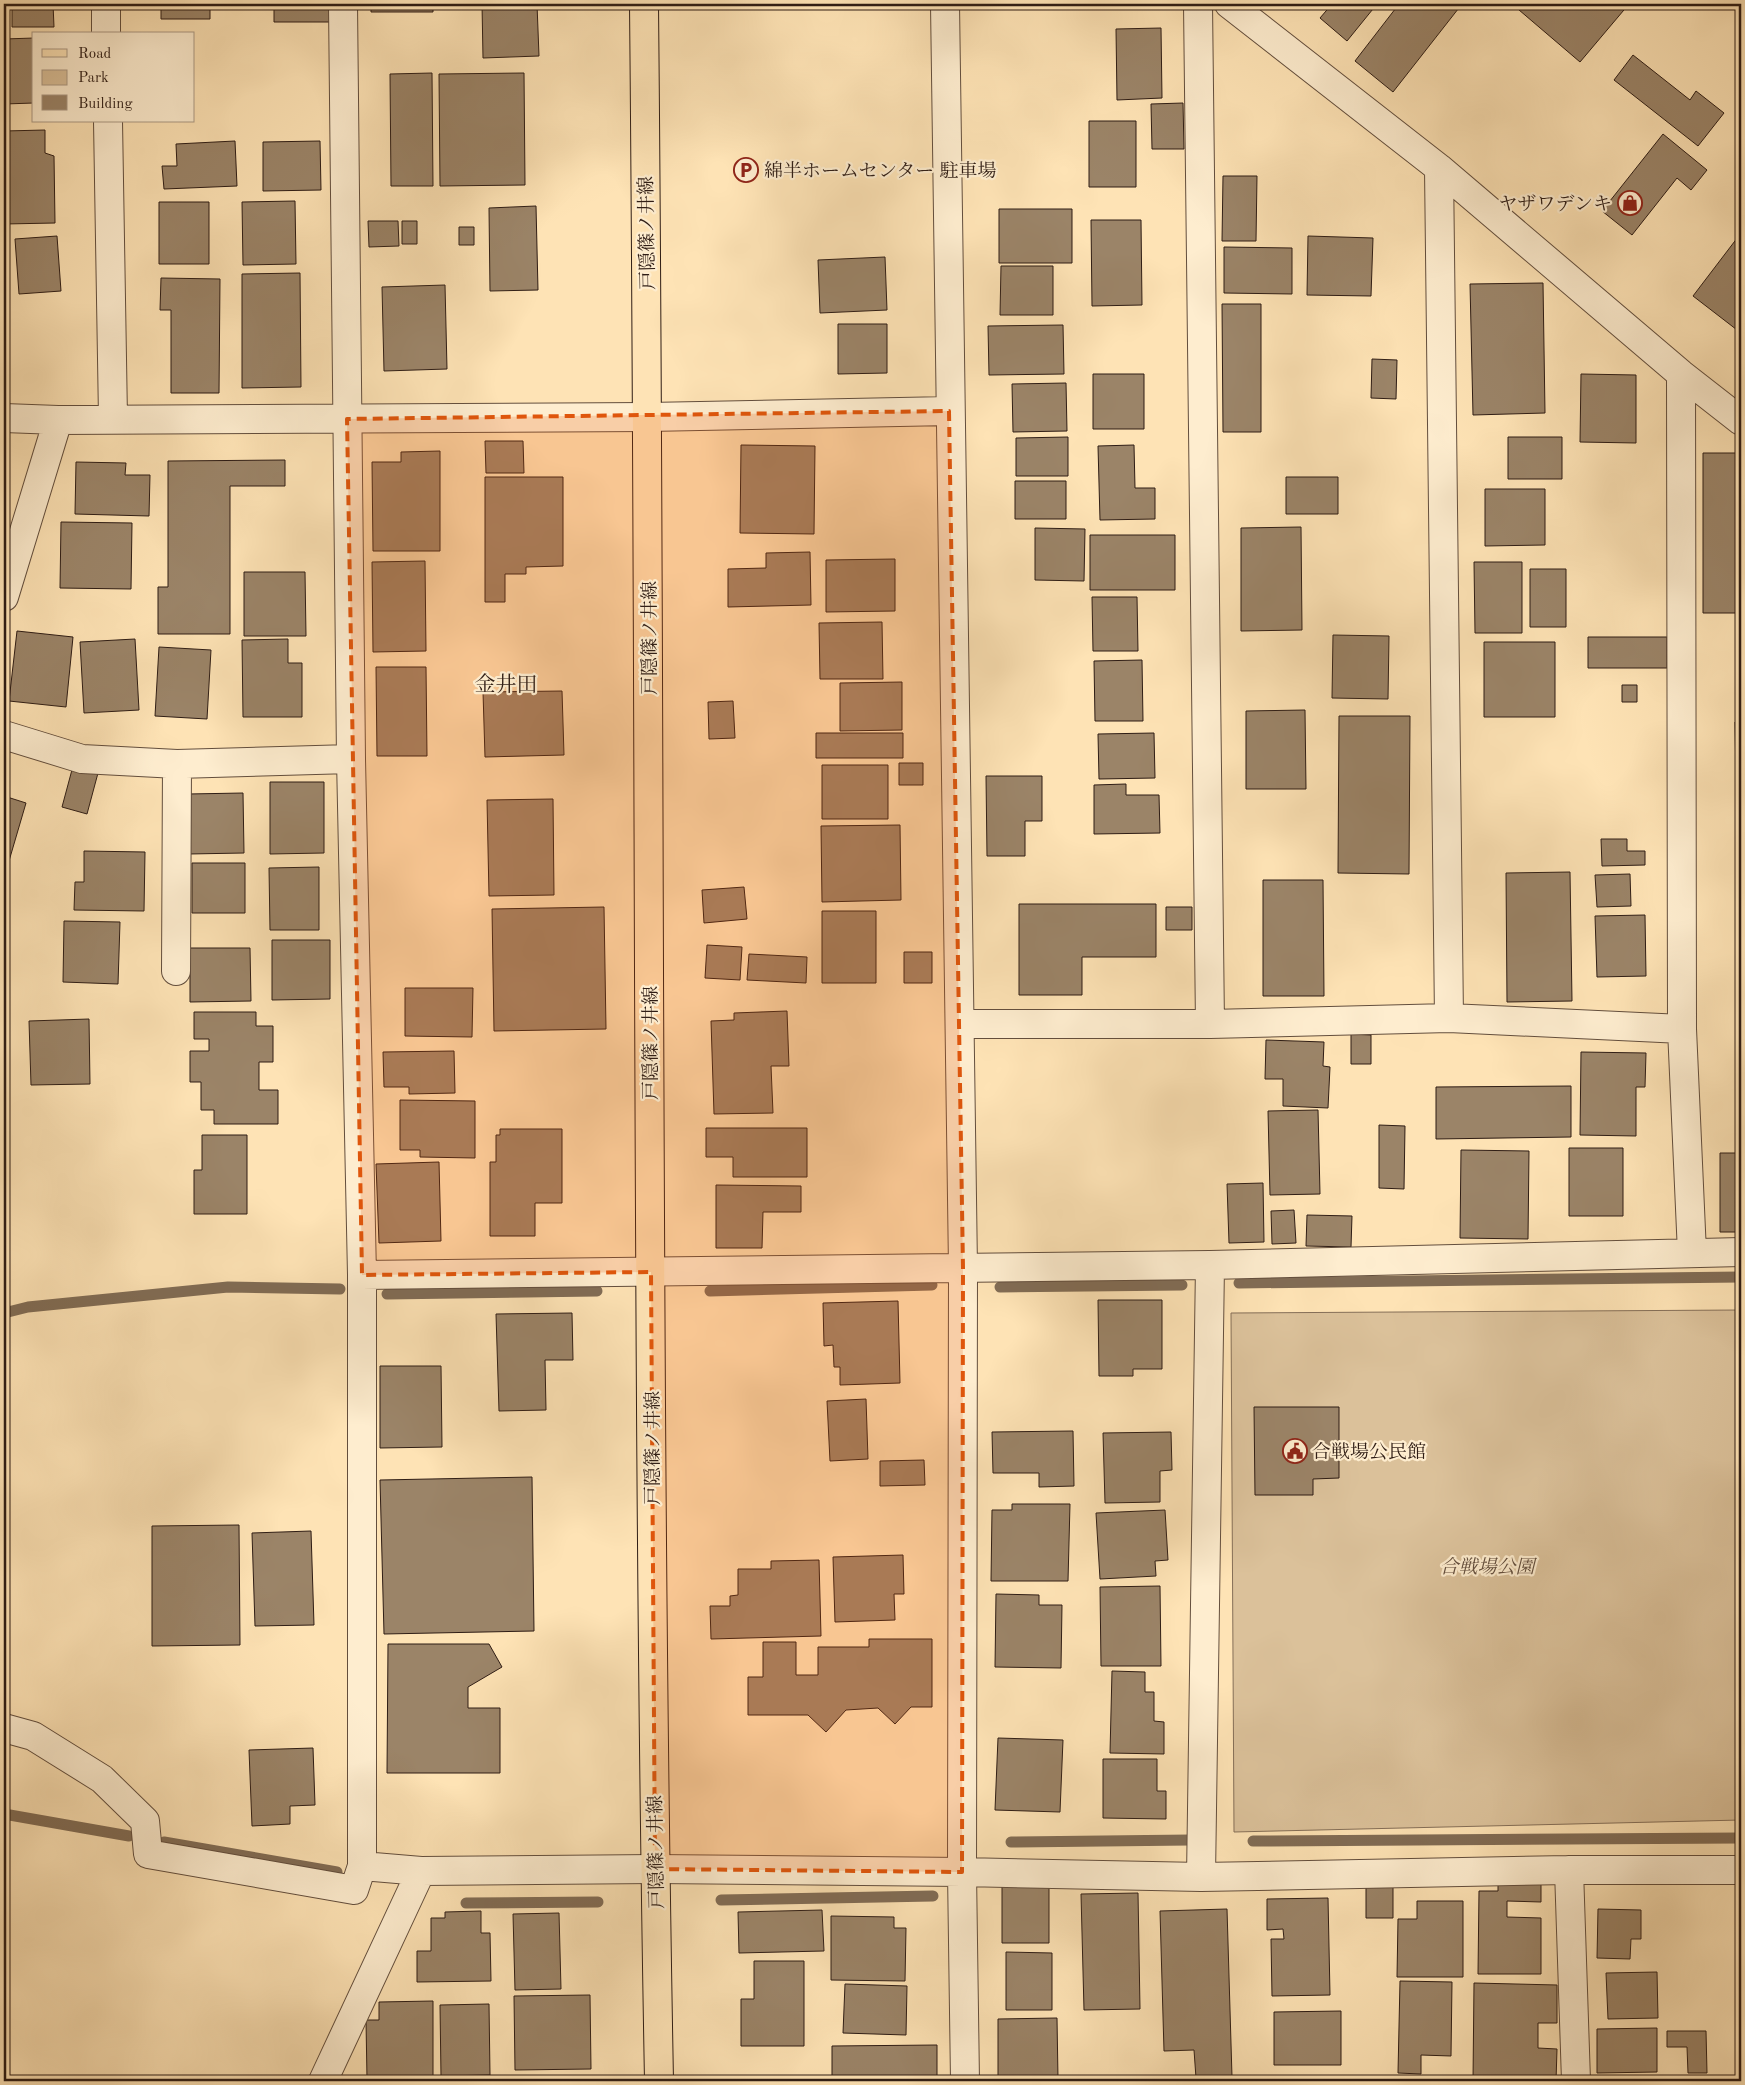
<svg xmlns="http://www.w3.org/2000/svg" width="1745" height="2085" viewBox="0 0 1745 2085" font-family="'Old Standard TT','Noto Serif JP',serif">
	<rect width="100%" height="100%" fill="#fee3b5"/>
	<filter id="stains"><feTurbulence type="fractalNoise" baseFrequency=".004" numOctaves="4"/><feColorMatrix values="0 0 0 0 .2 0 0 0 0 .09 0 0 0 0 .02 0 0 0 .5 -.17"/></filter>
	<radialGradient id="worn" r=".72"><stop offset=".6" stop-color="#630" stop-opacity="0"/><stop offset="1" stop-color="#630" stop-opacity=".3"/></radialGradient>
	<path fill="#dbc19a" stroke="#856f58" d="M1741 1310V1820L1234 1832 1231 1313Z"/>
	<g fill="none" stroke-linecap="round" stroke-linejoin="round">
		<path stroke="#816c55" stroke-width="11" d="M1239 1283 1741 1277
			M1000 1287 1182 1285
			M710 1291 932 1285
			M387 1294 597 1291
			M4 1313 28 1307 228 1287 340 1289
			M4 1814 129 1836
			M1253 1841 1741 1838
			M164 1842 337 1872
			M1011 1842 1190 1840
			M721 1900 933 1896
			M466 1903 598 1902"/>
	</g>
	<path fill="#9b8468" stroke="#2f1d15" d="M12 4H53L54 27H12Z
		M161 4H210V19H161Z
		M274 4H329L330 22H274Z
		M371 4H433V12H371Z
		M482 4H537L539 56 483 58Z
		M1332 4H1377L1347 41 1320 18Z
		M1399 4H1462L1393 92 1355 61Z
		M1512 4H1629L1580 62Z
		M1161 28 1162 98 1117 100 1116 29Z
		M34 38V103L4 104V39Z
		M1633 55 1690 100 1696 91 1724 113 1698 146 1614 80Z
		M432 73 433 186H391L390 74Z
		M524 73 525 185 440 186 439 74Z
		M1183 103 1184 149H1152L1151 104Z
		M1089 121H1136V187H1089Z
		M45 130V153L54 156 55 223 4 224V131Z
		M1663 134 1707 170 1691 190 1677 178 1632 235 1602 211Z
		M235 141 237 186 164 189 162 166H177L176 144Z
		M320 141 321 190 263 191V142Z
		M1223 176H1257L1256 241H1222Z
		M295 201 296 264 243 265 242 202Z
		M159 202H209V264H159Z
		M536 206 538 290 490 291 489 208Z
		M999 209H1072V263H999Z
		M1091 220H1141L1142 305 1092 306Z
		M368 221H398L399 246 369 247Z
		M402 221H417V244H402Z
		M459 227H474V245H459Z
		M1741 233V333L1693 296Z
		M57 236 61 291 19 294 15 239Z
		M1308 236 1373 238 1371 296 1307 295Z
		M1224 247 1292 248V294L1224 293Z
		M885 257 887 310 820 313 818 260Z
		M1001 266H1053V315H1000Z
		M300 273 301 387 242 388V274Z
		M161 278 220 279 219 393H171V310H160Z
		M1543 283 1545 413 1473 415 1470 284Z
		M445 285 447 369 384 371 382 287Z
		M1222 304H1261V432H1223Z
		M838 324H887V373L838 374Z
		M1063 325 1064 374 989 375 988 326Z
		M1372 359 1397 360 1396 399 1371 398Z
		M1093 374H1144V429H1093Z
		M1581 374 1636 375V443L1580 442Z
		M1066 383 1067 431 1013 432 1012 384Z
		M1068 437V476H1016V438Z
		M1508 437H1562V479H1508Z
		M485 441H523L524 473H486Z
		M741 445 815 446 814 534 740 533Z
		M1134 445 1135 488H1155V519L1100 520 1098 446Z
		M440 451V551H373L372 462H401V452Z
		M1703 453H1741V613H1703Z
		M285 460V486H230V634H158V587H168V461Z
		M76 462 126 463 125 475H150L149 516 75 514Z
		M485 477H563V566L526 567V574H505V602H485Z
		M1286 477H1338V514H1286Z
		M1015 481H1066V519H1015Z
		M1485 489H1545V545L1485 546Z
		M61 522 132 523 131 589 60 588Z
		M1301 527 1302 630 1241 631V528Z
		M1035 528 1085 529 1084 581 1035 580Z
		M1090 535H1175V590H1090Z
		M810 552 811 605 728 607V569L766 568V553Z
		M895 559V611L826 612V560Z
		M425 561 426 651 373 652 372 562Z
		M1474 562H1522V633H1475Z
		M1530 569H1566V627H1530Z
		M244 572H305L306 636H244Z
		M1092 597H1137L1138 651H1093Z
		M1740 619H1741V708H1740Z
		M882 622 883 679H820L819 623Z
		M17 631 73 637 66 707 9 701Z
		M1333 635 1389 636 1388 699 1332 698Z
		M1588 637H1667V668H1588Z
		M135 639 139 710 84 713 80 642Z
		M288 639V663H302V717H243L242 640Z
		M1484 642H1555V717H1484Z
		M159 647 211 650 207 719 155 716Z
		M1142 660 1143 721H1095L1094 661Z
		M376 667H426L427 756H377Z
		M902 682V730L840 731V683Z
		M1622 685H1637V702H1622Z
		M562 691 564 755 485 757 483 692Z
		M733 701 735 738 709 739 708 702Z
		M1305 710 1306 789H1246V711Z
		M1339 716H1410L1409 874 1338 873Z
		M1735 722H1741V780H1736Z
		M816 733H903V758H816Z
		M1154 733 1155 778 1099 779 1098 734Z
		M899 763H923V785H899Z
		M822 765H888V819H822Z
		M73 766 98 773 87 814 62 807Z
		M986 776H1042V821H1025V856H987Z
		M270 782H324V853L270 854Z
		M1126 784V795H1159L1160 833 1094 834V785Z
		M243 793 244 853 189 854 188 794Z
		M4 796 26 803 4 878Z
		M553 799 554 895 489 896 487 800Z
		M900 825 901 900 822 902 821 826Z
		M1601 839H1627V851H1645V865L1602 866Z
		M84 851 145 852 144 911 74 910 75 882H84Z
		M192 863H245V913H192Z
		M319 867V930H270L269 868Z
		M1570 872 1572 1001 1507 1002 1506 873Z
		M1630 874 1631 906 1597 907 1595 875Z
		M1263 880H1323L1324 996H1263Z
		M744 887 747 919 704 923 702 890Z
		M1019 904H1156V957H1082V995H1019Z
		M604 907 606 1029 494 1031 492 909Z
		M1166 907H1192V930H1166Z
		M822 911H876V983H822Z
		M1645 915 1646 976 1597 977 1595 916Z
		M64 921 120 922 118 984 63 982Z
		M272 940H330V999L272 1000Z
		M707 945 742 947 740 980 705 978Z
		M190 948H250L251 1001 190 1002Z
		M904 952H932V983H904Z
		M749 954 807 957 806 983 747 980Z
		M405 988H473L472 1037 405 1036Z
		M787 1011 789 1066H771L773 1113 714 1114 711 1021 734 1020V1013Z
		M194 1012H256V1026H273V1062H259V1090H278V1124H214V1110H201V1082H190V1051H209V1039H194Z
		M89 1019 90 1084 31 1085 29 1021Z
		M1351 1034 1371 1035V1064H1351Z
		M1266 1040 1324 1042 1323 1066 1330 1067 1328 1108 1283 1106V1079H1265Z
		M454 1051 455 1093 409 1094V1087H384L383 1052Z
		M1581 1052 1646 1053 1645 1087H1636V1136L1580 1135Z
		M1571 1086V1137L1436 1139V1087Z
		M400 1100 475 1101V1158L420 1157V1150H400Z
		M1318 1110 1320 1194 1270 1195 1268 1111Z
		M1379 1125 1405 1126 1404 1189 1379 1188Z
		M706 1128H807V1177H733V1157H706Z
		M500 1129H562V1203H535V1236H490V1162H496V1135H500Z
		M202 1135H247V1214H194V1170H202Z
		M1569 1148H1623V1216H1569Z
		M1461 1150 1529 1151 1528 1239 1460 1238Z
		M1720 1153H1741V1232H1720Z
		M439 1162 441 1241 379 1243 376 1164Z
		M1263 1183 1264 1242 1229 1243 1227 1184Z
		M716 1185 801 1186V1212H763L762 1248H716Z
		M1294 1210 1296 1243 1272 1244 1271 1211Z
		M1307 1215 1352 1216 1351 1247 1306 1246Z
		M1098 1300H1162V1369H1133V1376H1099Z
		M898 1301 900 1383 840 1385V1367H834L833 1345 824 1346 823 1303Z
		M572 1313 573 1360H545L546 1410 499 1411 496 1314Z
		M380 1366H441L442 1447 380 1448Z
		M866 1399 868 1459 830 1461 827 1401Z
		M1254 1407H1339V1478L1313 1479V1495H1255Z
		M1073 1431 1074 1486 1039 1487V1473H993L992 1432Z
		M1171 1432 1172 1470 1160 1471V1502L1105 1503 1103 1433Z
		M924 1460 925 1485 880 1486V1461Z
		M532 1477 534 1631 384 1634 380 1480Z
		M1012 1504H1070L1068 1581H991L992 1510H1012Z
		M1165 1510 1168 1560 1155 1561 1156 1576 1100 1579 1096 1513Z
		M239 1525 240 1645 152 1646V1526Z
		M311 1531 314 1625 255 1626 252 1533Z
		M903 1555 904 1594H894L895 1620 835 1622 833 1557Z
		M819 1560 821 1636 711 1639 710 1606H730V1596L738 1595V1569H771V1561Z
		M1160 1586 1161 1666H1101L1100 1587Z
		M996 1594 1039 1595V1605H1062L1061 1668 995 1667Z
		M869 1639H932V1707H911L895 1724 878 1708 846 1710 826 1732 808 1715H748V1677H763V1642H796V1675H818V1647H869Z
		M388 1644H489L502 1667 468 1687V1708H500V1773H387Z
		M1112 1671 1145 1672V1692H1154V1721L1164 1722V1754L1110 1753Z
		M998 1738 1063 1740 1060 1812 995 1810Z
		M313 1748 315 1805 290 1806V1824L252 1826 249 1750Z
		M1103 1759H1157V1791H1166V1819L1103 1818Z
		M1498 1878H1541V1902L1507 1901V1917L1541 1918V1974H1478L1479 1891H1498Z
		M1393 1882V1918H1366V1883Z
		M1002 1885H1049V1943H1002Z
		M1138 1893 1140 2009 1084 2010 1081 1894Z
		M1328 1898 1330 1995 1272 1996 1271 1939H1284L1283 1929 1267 1930V1899Z
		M1417 1901H1463V1977H1397L1398 1919H1417Z
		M1227 1909 1232 2077 1196 2078 1194 2050 1164 2051 1160 1911Z
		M1598 1909 1641 1910V1939H1631L1630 1959 1597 1958Z
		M822 1910 824 1951 739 1953 738 1912Z
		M481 1911V1933H490L491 1981 417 1982V1951H431V1918H445V1912Z
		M559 1913 561 1989 515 1990 513 1914Z
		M831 1916 894 1917V1928H906L905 1981 831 1980Z
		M1006 1952 1052 1953V2010H1006Z
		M754 1961H804V2046H741V1999H754Z
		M1657 1972 1658 2018 1608 2019 1606 1973Z
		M1400 1981 1452 1982 1451 2056 1421 2055V2074L1398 2073Z
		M1474 1983 1557 1985V2023H1538V2048L1557 2049 1556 2081H1473Z
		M845 1984 907 1986 906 2035 843 2033Z
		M590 1995 591 2069 515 2070 514 1996Z
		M433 2001V2079H367L366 2020H379V2002Z
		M489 2004 490 2075 441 2076 440 2005Z
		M1341 2011V2065H1274V2012Z
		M1057 2018 1058 2079 998 2080V2019Z
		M1657 2028V2072L1597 2073V2029Z
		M1667 2031H1706L1707 2073H1688L1687 2047H1667Z
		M937 2045V2081H832V2046Z"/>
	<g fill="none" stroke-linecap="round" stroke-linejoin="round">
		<defs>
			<path id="minor" d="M106 4V34
				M945 4 963 1268 962 1872 965 2081
				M1198 4 1210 1024
				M1229 4 1439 168 1681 374 1741 421
				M108 121 113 418
				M1439 168 1449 1018
				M1681 374 1682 1029 1692 1253
				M4 418 58 420 648 417 949 411
				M4 597 58 420
				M4 735 82 759 177 764 351 759
				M176 971 177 764
				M960 1024H1210L1449 1018 1682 1029
				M362 1275 1210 1265 1741 1252
				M4 1728 33 1736 102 1779 145 1821 148 1854 354 1890 362 1866V1275L351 759 343 4
				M362 1866 421 1871 655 1869 962 1872 1201 1877 1569 1870H1741
				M1569 1870 1576 2081
				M1201 1877 1210 1265
				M323 2081 421 1871"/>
			<path id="primary" d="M644 4C651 696 646 1389 659 2081"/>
		</defs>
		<use href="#minor" stroke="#634e3d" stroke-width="30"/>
		<use href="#primary" stroke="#2f1d15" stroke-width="30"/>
		<use href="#minor" stroke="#feedcf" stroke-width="28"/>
		<use href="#primary" stroke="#fee3b5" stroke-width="28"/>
	</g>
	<path fill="#df560c" fill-opacity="0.2" stroke="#df560c" stroke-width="4" stroke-dasharray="10 6" stroke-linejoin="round" d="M949 411 963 1268 962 1872 655 1869 651 1272 362 1275 347 419Z"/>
	<defs>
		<symbol id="parking-ring" viewBox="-11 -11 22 22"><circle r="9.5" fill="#feedcf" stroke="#8f2418" stroke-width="1.5"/><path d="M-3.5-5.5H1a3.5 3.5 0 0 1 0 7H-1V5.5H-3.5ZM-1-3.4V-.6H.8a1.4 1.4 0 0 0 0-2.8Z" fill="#8f2418"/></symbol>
		<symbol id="shop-ring" viewBox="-11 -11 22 22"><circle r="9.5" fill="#feedcf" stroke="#8f2418" stroke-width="1.5"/><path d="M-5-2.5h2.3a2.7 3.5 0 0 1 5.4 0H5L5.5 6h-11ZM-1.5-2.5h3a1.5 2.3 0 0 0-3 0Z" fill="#8f2418"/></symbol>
		<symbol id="civic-ring" viewBox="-11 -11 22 22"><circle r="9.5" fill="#feedcf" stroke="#8f2418" stroke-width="1.5"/><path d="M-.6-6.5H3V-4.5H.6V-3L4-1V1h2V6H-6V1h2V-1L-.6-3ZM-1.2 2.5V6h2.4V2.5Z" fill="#8f2418"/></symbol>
	</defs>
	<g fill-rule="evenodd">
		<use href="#parking-ring" x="732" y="156" width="28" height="28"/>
		<use href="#shop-ring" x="1616" y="189" width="28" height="28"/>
		<use href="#civic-ring" x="1281" y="1437" width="28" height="28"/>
	</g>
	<g text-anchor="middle" stroke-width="4.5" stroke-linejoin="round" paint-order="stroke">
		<g font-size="19" fill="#2f1d15" stroke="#feedcf" text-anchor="start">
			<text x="764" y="177">綿半ホームセンター 駐車場</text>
			<text x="1612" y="210" text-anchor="end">ヤザワデンキ</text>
			<text x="1312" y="1458">合戦場公民館</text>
		</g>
		<g font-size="19" fill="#2f1d15" stroke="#feedcf">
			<text transform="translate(646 233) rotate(-91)" y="7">戸隠篠ノ井線</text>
			<text transform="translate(649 638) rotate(-90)" y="7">戸隠篠ノ井線</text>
			<text transform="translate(650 1043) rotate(-90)" y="7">戸隠篠ノ井線</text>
			<text transform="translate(652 1448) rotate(-90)" y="7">戸隠篠ノ井線</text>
			<text transform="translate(655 1852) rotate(-91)" y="7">戸隠篠ノ井線</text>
		</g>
		<g font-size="19" font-style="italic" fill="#634e3d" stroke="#feedcf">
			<text x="1487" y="1573">合戦場公園</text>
		</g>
		<g font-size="21" fill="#2f1d15" stroke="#feedcf">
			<text x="506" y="691">金井田</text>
		</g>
	</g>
	<rect width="1745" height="2085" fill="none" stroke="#fee3b5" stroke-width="20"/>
	<rect x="5" y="5" width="1735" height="2075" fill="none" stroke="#2f1d15" stroke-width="2.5"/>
	<rect x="10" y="10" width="1725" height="2065" fill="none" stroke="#2f1d15"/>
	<rect x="32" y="32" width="162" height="90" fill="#feedcf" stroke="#ab9a85"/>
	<rect x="42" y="49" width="25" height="8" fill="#fee3b5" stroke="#ab9a85"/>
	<text x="78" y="58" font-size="15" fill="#2f1d15">Road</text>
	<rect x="42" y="70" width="25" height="15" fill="#dbc19a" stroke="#ab9a85"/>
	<text x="78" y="82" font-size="15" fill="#2f1d15">Park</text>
	<rect x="42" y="95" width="25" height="15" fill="#9b8468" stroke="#ab9a85"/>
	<text x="78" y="108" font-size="15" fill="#2f1d15">Building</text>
	<rect width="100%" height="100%" filter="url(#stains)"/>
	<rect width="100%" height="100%" fill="url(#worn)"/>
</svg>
